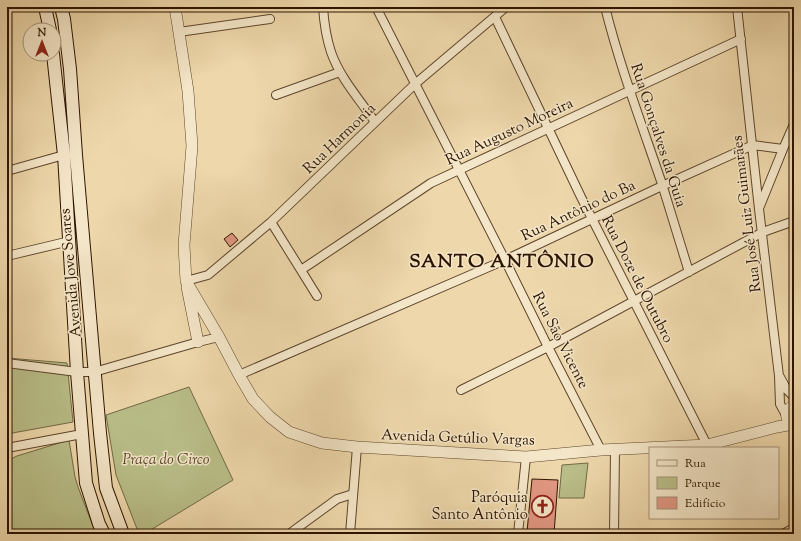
<svg xmlns="http://www.w3.org/2000/svg" width="801" height="541" viewBox="0 0 801 541" font-family="'Sorts Mill Goudy',serif">
	<rect width="100%" height="100%" fill="#eed8ab"/>
	<filter id="stains"><feTurbulence type="fractalNoise" baseFrequency=".005" numOctaves="4"/><feColorMatrix values="0 0 0 0 .2 0 0 0 0 .09 0 0 0 0 .02 0 0 0 .5 -.17"/></filter>
	<radialGradient id="worn" r=".72"><stop offset=".6" stop-color="#630" stop-opacity="0"/><stop offset="1" stop-color="#630" stop-opacity=".3"/></radialGradient>
	<path fill="#b9be88" stroke="#736944" d="M7 358 67 363 73 422 7 434Z
		M189 387 233 480 144 534H139L116 475 106 415Z
		M69 440 75 477 78 487 96 534H7V461L17 456Z
		M588 463 584 498H559L562 465Z"/>
	<path fill="#e19783" stroke="#2d1400" d="M232 233 238 240 230 247 224 239Z
		M532 479 558 480 554 534 527 532Z"/>
	<g fill="none" stroke-linecap="round" stroke-linejoin="round">
		<defs>
			<path id="minor" d="M323 7C324 22 326 37 331 52 340 78 360 100 375 122
				M376 7 505 260 548 347 601 450
				M605 7C620 67 642 125 662 184 671 213 680 243 689 272
				M737 7 759 209 779 376 780 404 786 415
				M495 17 581 197 707 445
				M179 32 270 19
				M276 95 340 72
				M7 171 64 155
				M760 206 783 149 794 124
				M271 222 317 296
				M7 256 70 241
				M301 270 431 183 741 39
				M186 281 208 275 271 222 415 84 506 7
				M7 363 77 372H94L198 342 219 337
				M239 375 505 260 662 186 753 145 783 149
				M780 377 787 390 794 397
				M461 390 548 347 763 232 794 221
				M7 448 82 434
				M289 534 337 499 353 494
				M350 534 357 447
				M518 534 526 457
				M614 534 615 449
				M783 534 794 528"/>
			<path id="tertiary" d="M175 7 188 91 192 146 184 245 186 281 219 337 239 375 253 399 270 417 289 432 322 443 357 447 526 457 601 450 707 445 777 427 793 424
				M187 287 198 342
				M794 406C784 409 784 420 794 424"/>
			<path id="secondary" d="M45 7 50 30
				M61 7 64 19 70 69 76 155 100 433 106 488 123 534
				M53 54 64 155 77 372 86 483 99 524 104 534"/>
		</defs>
		<use href="#minor" stroke="#5d452b" stroke-width="10"/>
		<use href="#tertiary" stroke="#5d452b" stroke-width="12"/>
		<use href="#secondary" stroke="#2d1400" stroke-width="14"/>
		<use href="#minor" stroke="#f4e6c8" stroke-width="8"/>
		<use href="#tertiary" stroke="#f4e6c8" stroke-width="11"/>
		<use href="#secondary" stroke="#f4e6c8" stroke-width="12"/>
	</g>
	<defs>
		<symbol id="church-ring" viewBox="-11 -11 22 22"><circle r="9.5" fill="#f4e6c8" stroke="#8f2418" stroke-width="1.5"/><path d="M-1.2-6h2.4v3.5h3.3v2.4h-3.3V6h-2.4V-.1h-3.3v-2.4h3.3Z" fill="#8f2418"/></symbol>
	</defs>
	<g fill-rule="evenodd">
		<use href="#church-ring" x="530" y="494" width="25" height="25"/>
	</g>
	<g text-anchor="middle" stroke-width="3" stroke-linejoin="round" paint-order="stroke">
		<g font-size="15" fill="#2d1400" stroke="#f4e6c8">
			<text transform="translate(509 131) rotate(-25)" y="5">Rua Augusto Moreira</text>
			<text transform="translate(659 135) rotate(72)" y="5">Rua Gonçalves da Guia</text>
			<text transform="translate(339 138) rotate(-44)" y="5">Rua Harmonia</text>
			<text transform="translate(578 210) rotate(-25)" y="5">Rua Antônio do Ba</text>
			<text transform="translate(746 214) rotate(-97)" y="5">Rua José Luiz Guimarães</text>
			<text transform="translate(70 273) rotate(-95)" y="5">Avenida Jove Soares</text>
			<text transform="translate(638 279) rotate(63)" y="5">Rua Doze de Outubro</text>
			<text transform="translate(561 340) rotate(63)" y="5">Rua São Vicente</text>
			<text transform="translate(458 437) rotate(2)" y="5">Avenida Getúlio Vargas</text>
		</g>
		<g font-size="15" font-style="italic" fill="#574729" stroke="#f4e6c8">
			<text x="166" y="464">Praça do Circo</text>
		</g>
		<g font-size="15" fill="#2d1400" stroke="#f4e6c8" text-anchor="end">
			<text x="528" y="502">Paróquia<tspan x="528" dy="17">Santo Antônio</tspan></text>
		</g>
		<g font-size="19" font-weight="bold" letter-spacing="1" fill="#2d1400" stroke="#f4e6c8">
			<text x="502" y="267">SANTO ANTÔNIO</text>
		</g>
	</g>
	<rect width="801" height="541" fill="none" stroke="#eed8ab" stroke-width="24"/>
	<rect x="8" y="8" width="785" height="525" fill="none" stroke="#2d1400" stroke-width="2"/>
	<rect x="12" y="12" width="777" height="517" fill="none" stroke="#2d1400"/>
	<rect x="649" y="447" width="130" height="72" fill="#f4e6c8" stroke="#a49278"/>
	<rect x="657" y="460" width="20" height="6" fill="#f4e6c8" stroke="#a49278"/>
	<text x="685" y="467" font-size="12" fill="#2d1400">Rua</text>
	<rect x="657" y="477" width="20" height="12" fill="#b9be88" stroke="#a49278"/>
	<text x="685" y="487" font-size="12" fill="#2d1400">Parque</text>
	<rect x="657" y="497" width="20" height="12" fill="#e19783" stroke="#a49278"/>
	<text x="685" y="507" font-size="12" fill="#2d1400">Edifício</text>
	<g transform="translate(42 42)"><circle r="19" fill="#f4e6c8" stroke="#a49278"/>
	<path d="M0-3L7 15L0 10L-7 15Z" fill="#8f2418"/>
	<text y="-6" font-size="11" font-weight="bold" text-anchor="middle" fill="#2d1400">N</text>
	</g>
	<rect width="100%" height="100%" filter="url(#stains)"/>
	<rect width="100%" height="100%" fill="url(#worn)"/>
</svg>
